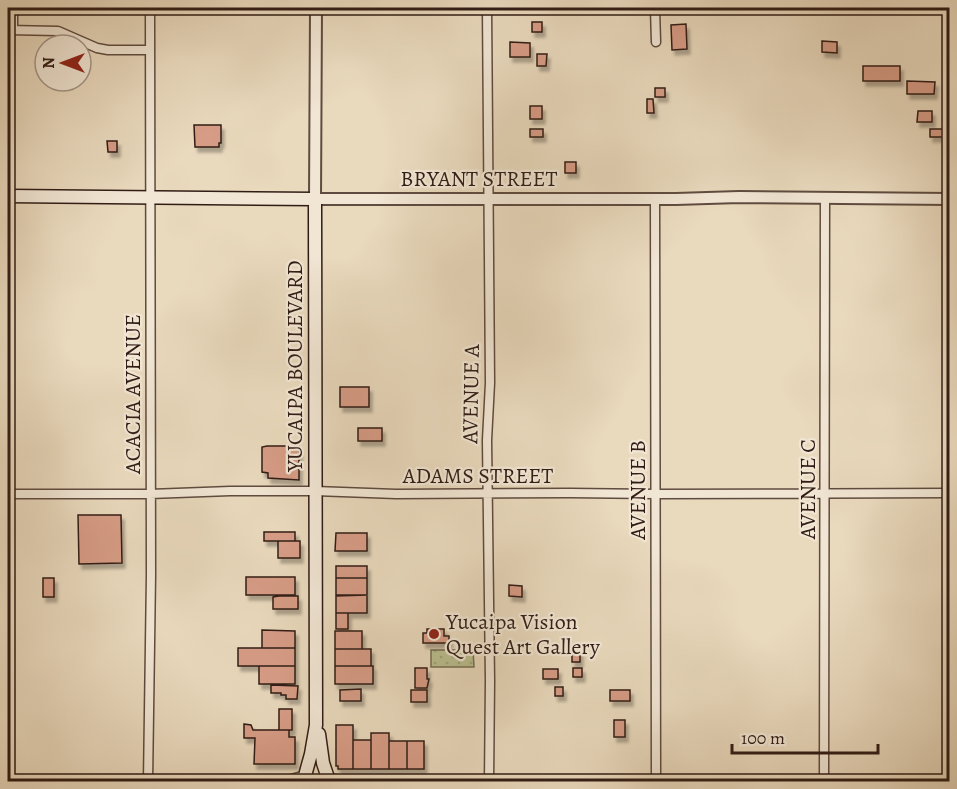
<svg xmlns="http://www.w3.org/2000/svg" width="957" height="789" viewBox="0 0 957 789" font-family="Alegreya,serif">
	<defs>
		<pattern id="park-dots" width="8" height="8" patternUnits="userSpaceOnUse" patternTransform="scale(1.5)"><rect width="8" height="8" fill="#b9be8f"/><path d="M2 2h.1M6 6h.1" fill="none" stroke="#a0a37a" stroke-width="1.8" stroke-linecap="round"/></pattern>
		<filter id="shadow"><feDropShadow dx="3" dy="5" stdDeviation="1.5" flood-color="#0004"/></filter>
	</defs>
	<rect width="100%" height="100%" fill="#e9d9bd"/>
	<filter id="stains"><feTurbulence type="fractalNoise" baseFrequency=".00333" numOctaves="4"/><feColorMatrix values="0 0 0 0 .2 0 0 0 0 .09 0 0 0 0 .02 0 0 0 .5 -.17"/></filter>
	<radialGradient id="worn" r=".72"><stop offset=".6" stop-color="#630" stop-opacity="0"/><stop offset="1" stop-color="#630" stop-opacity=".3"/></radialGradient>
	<path fill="url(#park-dots)" stroke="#756d52" stroke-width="1.5" d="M431 650H473L474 667H431Z"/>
	<path fill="#d79c86" stroke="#311c15" stroke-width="1.5" filter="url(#shadow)" d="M532 22H542V32H532Z
		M686 24 687 49 672 50 671 25Z
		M822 41 837 42V53L822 52Z
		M510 42 530 43V57H510Z
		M537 54H547L546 66H537Z
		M863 66H900V81H863Z
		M907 81 935 82 934 94H907Z
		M655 88H665V97H655Z
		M647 99H653L654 113H647Z
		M530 106H542V119H530Z
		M918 111H932V122H917Z
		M194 125H221V143H219V147H195Z
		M530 129H543V137H530Z
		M930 129H944V137H930Z
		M107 141H117V152H108Z
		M565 162H576V173H565Z
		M340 387H369V407H340Z
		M358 428H382V441H358Z
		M267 446H299V480L268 478V473L262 472V447Z
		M78 515H121L122 563 79 564Z
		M264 532H295V541H264Z
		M336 533H367V551H335Z
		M278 541H300V558H278Z
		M336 566H367V578H336Z
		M246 577H295V595H246Z
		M43 578H54V597H43Z
		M336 578H367V595L336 596Z
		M509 585 522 586V597L509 596Z
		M336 595H367V613H336Z
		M279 596H298V609H273V597Z
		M336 613H348V629H336Z
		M427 629H444V636H449V643H423V633H427Z
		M262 630 295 631V648H262Z
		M335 631H362V649H335Z
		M238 648H295V666H238Z
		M335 649H371V666H335Z
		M572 651H580V662H572Z
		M259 666H295V684H259Z
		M335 666H373V684H335Z
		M415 668H427V679H429L427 688H415Z
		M573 668H582V677H573Z
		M543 669H558V679H543Z
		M271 685 298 686 297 699H286V695H281V693H271Z
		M555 687H563V696H555Z
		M361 689V701H340V690Z
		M411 690H427V702H411Z
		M610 690H630V701H610Z
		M279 709H292V730H279Z
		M614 720H625V737H614Z
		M244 724 251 725 253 730H289V737H295V764H254L255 738H244Z
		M336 725H353V769H338V766H336Z
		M371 733H389V769H371Z
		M353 740H371V769H353Z
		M389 741H407V769H389Z
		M407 741H424V769H407Z"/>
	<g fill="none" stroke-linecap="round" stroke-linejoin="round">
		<defs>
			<path id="minor" d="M13 8V30
				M487 8 490 383 487 440 490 681 489 782
				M655 8 656 42
				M8 30 58 31 97 48 108 50H150
				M655 199 656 782
				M8 494H150L230 491H315L396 494 570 493 655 494 950 493
				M148 782 151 575 150 8
				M280 782 302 776
				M824 782 825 197"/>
			<path id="tertiary" d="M316 8 315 199H676L739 197 950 199
				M330 780 345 782"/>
			<path id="secondary" d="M8 196 315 199 316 725 311 754 306 772
				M319 734 323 763 327 775"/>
		</defs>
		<use href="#minor" stroke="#5f4b3f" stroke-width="11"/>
		<use href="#tertiary" stroke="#5f4b3f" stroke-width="14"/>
		<use href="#secondary" stroke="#311c15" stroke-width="15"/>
		<use href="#minor" stroke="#f1e6d4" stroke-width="8"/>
		<use href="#tertiary" stroke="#f1e6d4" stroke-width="10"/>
		<use href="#secondary" stroke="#f1e6d4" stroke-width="12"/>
	</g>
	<circle fill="#8f2418" stroke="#f1e6d4" stroke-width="2" cx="434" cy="634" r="6"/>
	<g text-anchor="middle" stroke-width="4.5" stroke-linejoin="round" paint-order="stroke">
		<g font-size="22" fill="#311c15" stroke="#f1e6d4">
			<text x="479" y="186">BRYANT STREET</text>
			<text transform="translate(294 366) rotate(-90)" y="8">YUCAIPA BOULEVARD</text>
			<text transform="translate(132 394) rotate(-90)" y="8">ACACIA AVENUE</text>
			<text transform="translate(470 394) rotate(-89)" y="8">AVENUE A</text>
			<text x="478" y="483">ADAMS STREET</text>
			<text transform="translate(807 489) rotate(-90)" y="8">AVENUE C</text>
			<text transform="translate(637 490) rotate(-90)" y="8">AVENUE B</text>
		</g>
		<g font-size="22" fill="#311c15" stroke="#f1e6d4" text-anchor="start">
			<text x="446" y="629">Yucaipa Vision<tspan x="446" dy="25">Quest Art Gallery</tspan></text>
		</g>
	</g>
	<rect width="957" height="789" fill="none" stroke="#e9d9bd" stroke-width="30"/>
	<rect x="9" y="9" width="939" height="771" fill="none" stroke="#311c15" stroke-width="3"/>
	<rect x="15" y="15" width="927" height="759" fill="none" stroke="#311c15" stroke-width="1.5"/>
	<g transform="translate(63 63) rotate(270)"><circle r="28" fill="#f1e6d4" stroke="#a49588" stroke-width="1.5"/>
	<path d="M0-4.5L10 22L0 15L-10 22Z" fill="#8f2418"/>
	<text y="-9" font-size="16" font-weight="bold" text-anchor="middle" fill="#311c15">N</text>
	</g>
	<path d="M732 744v9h146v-9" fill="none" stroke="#311c15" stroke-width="3"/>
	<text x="741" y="744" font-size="18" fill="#311c15" stroke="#f1e6d4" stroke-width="4.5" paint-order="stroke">100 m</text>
	<rect width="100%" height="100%" filter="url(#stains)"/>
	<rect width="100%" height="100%" fill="url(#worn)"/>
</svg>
